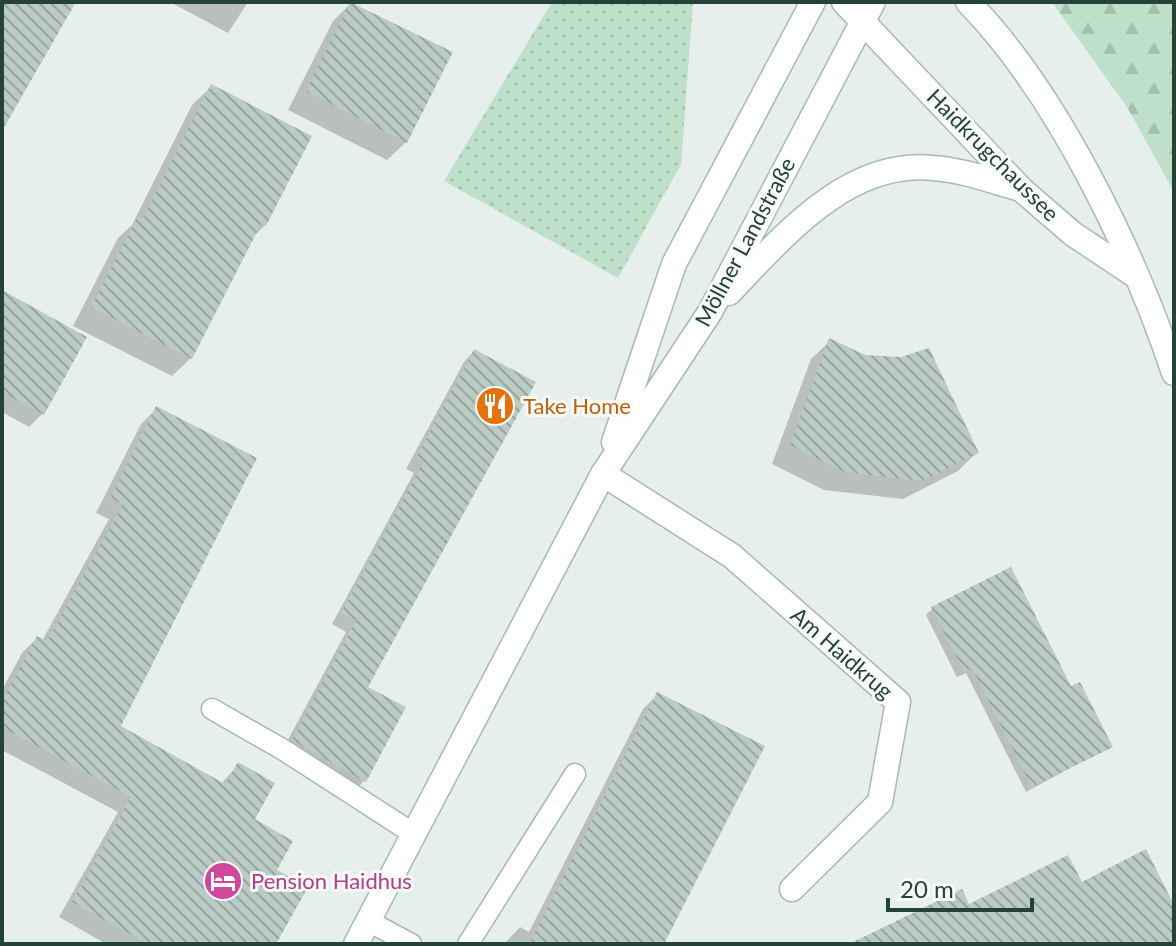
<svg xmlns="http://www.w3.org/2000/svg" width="1176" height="946" viewBox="0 0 1176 946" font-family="Lato,sans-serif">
	<defs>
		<pattern id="forest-firs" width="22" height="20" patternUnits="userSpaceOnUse" patternTransform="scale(2)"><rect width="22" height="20" fill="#bfe0c8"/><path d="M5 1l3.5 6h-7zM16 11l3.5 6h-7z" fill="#a4c1ad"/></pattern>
		<pattern id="park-dots" width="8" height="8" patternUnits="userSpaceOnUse" patternTransform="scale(2)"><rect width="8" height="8" fill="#bfe0c8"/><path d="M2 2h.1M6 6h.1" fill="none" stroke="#a4c1ad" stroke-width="1.8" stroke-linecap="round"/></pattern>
		<pattern id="building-back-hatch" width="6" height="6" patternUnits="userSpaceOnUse" patternTransform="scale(2)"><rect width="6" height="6" fill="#bbcac4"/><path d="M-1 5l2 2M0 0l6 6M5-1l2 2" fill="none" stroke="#98a6a0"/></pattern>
	</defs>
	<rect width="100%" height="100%" fill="#e6efeb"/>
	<path fill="url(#forest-firs)" d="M1052 2H1174V192L1127 107Z"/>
	<path fill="url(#park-dots)" d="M552 2H693L681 164 618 278 444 181Z"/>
	<path fill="#0003" d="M170 2H248L228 33Z
		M351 3 406 142 387 160 288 110 333 21Z
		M211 87 265 225 252 238 191 358 172 376 73 326 118 238 132 225 192 105Z
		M2 292 42 414 29 427 2 412Z
		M830 341 977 452 958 471 903 499 824 490 772 464 811 359Z
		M474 351 366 688 364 781 354 791 282 751 346 632 332 624 414 473 406 469 464 362Z
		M156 409 119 727 221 784 238 765 252 820 274 871V944H106L59 917 118 812 2 750V690L22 653 37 638 42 641 109 519 96 513 141 424Z
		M932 609 1070 689 1110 746 1026 792 966 673 957 677 926 615Z
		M658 694 662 944H504L520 927 529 932 643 709Z"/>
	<path fill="url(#building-back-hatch)" d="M2 2H76L2 131Z
		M350 2 453 52 407 143 306 91Z
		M211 84 312 136 266 226 261 224 192 359 91 307 137 217 142 220Z
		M2 290 87 337 44 415 2 392Z
		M829 338 865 355 901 357 929 348 979 453 923 481 844 472 790 445Z
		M474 349 536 382 368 687 406 707 366 782 292 740 356 620 341 613 423 462 416 458Z
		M156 406 257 458 121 726 225 784 238 762 275 783 255 819 293 841 277 870 308 887 276 944H148L72 902 131 797 2 727V700L37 636 47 641 123 504 110 498Z
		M1011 567 1071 686 1080 682 1113 747 1032 787 972 668 964 672 931 607Z
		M657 692 765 746 737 801 664 944H529Z
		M1146 849 1174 905V944H849L962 889 969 904 1068 855 1082 882Z"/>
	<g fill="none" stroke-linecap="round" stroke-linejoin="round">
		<defs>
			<path id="lane" d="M212 709 282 749 414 834
				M368 921 411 944
				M468 944 575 774"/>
			<path id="street" d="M603 474 732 556 898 702 880 802 792 889"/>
			<path id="secondary" d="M844 2 1022 190 1073 234 1133 274
				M968 2C1057 93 1134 253 1174 373
				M729 293C782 238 847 159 933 168 962 170 989 180 1017 188
				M614 442 674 264 813 2
				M356 944 603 474 710 312 873 2"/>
		</defs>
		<use href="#lane" stroke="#a8b8b2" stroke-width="23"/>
		<use href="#street" stroke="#a8b8b2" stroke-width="27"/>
		<use href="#secondary" stroke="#a4bbb3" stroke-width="27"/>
		<use href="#lane" stroke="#fff" stroke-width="20"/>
		<use href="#street" stroke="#fff" stroke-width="24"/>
		<use href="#secondary" stroke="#fff" stroke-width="24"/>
	</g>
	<defs>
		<symbol id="restaurant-disc" viewBox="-11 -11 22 22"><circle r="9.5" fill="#e8710a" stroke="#f7fbf9"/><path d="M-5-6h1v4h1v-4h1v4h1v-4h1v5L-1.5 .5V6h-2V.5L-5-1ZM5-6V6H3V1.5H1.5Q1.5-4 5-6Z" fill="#fff"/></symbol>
		<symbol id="hotel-disc" viewBox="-11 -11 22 22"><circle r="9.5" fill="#d1479c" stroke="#f7fbf9"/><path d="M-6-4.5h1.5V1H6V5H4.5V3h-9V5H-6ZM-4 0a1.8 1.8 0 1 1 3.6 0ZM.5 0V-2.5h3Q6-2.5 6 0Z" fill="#fff"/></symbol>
	</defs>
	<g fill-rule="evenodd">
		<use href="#restaurant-disc" x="473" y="384" width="44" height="44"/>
		<use href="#hotel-disc" x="201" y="859" width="44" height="44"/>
	</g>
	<g text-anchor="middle" stroke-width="6" stroke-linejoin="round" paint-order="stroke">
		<g font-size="22" fill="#24423a" stroke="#f7fbf9">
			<text transform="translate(993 155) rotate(45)" y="8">Haidkrugchaussee</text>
			<text transform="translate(745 242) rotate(-62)" y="8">Möllner Landstraße</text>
			<text transform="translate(842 653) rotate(41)" y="8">Am Haidkrug</text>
		</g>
		<g font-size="22" fill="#c56008" stroke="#f7fbf9" text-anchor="start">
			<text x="523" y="414">Take Home</text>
		</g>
		<g font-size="22" fill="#b23c85" stroke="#f7fbf9" text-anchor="start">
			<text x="251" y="889">Pension Haidhus</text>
		</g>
	</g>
	<rect width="1176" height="946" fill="none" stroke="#24423a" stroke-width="8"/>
	<path d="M888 898v12h144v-12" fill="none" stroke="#24423a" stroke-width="4"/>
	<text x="900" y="898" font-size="24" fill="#24423a" stroke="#f7fbf9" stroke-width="6" paint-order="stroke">20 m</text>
</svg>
